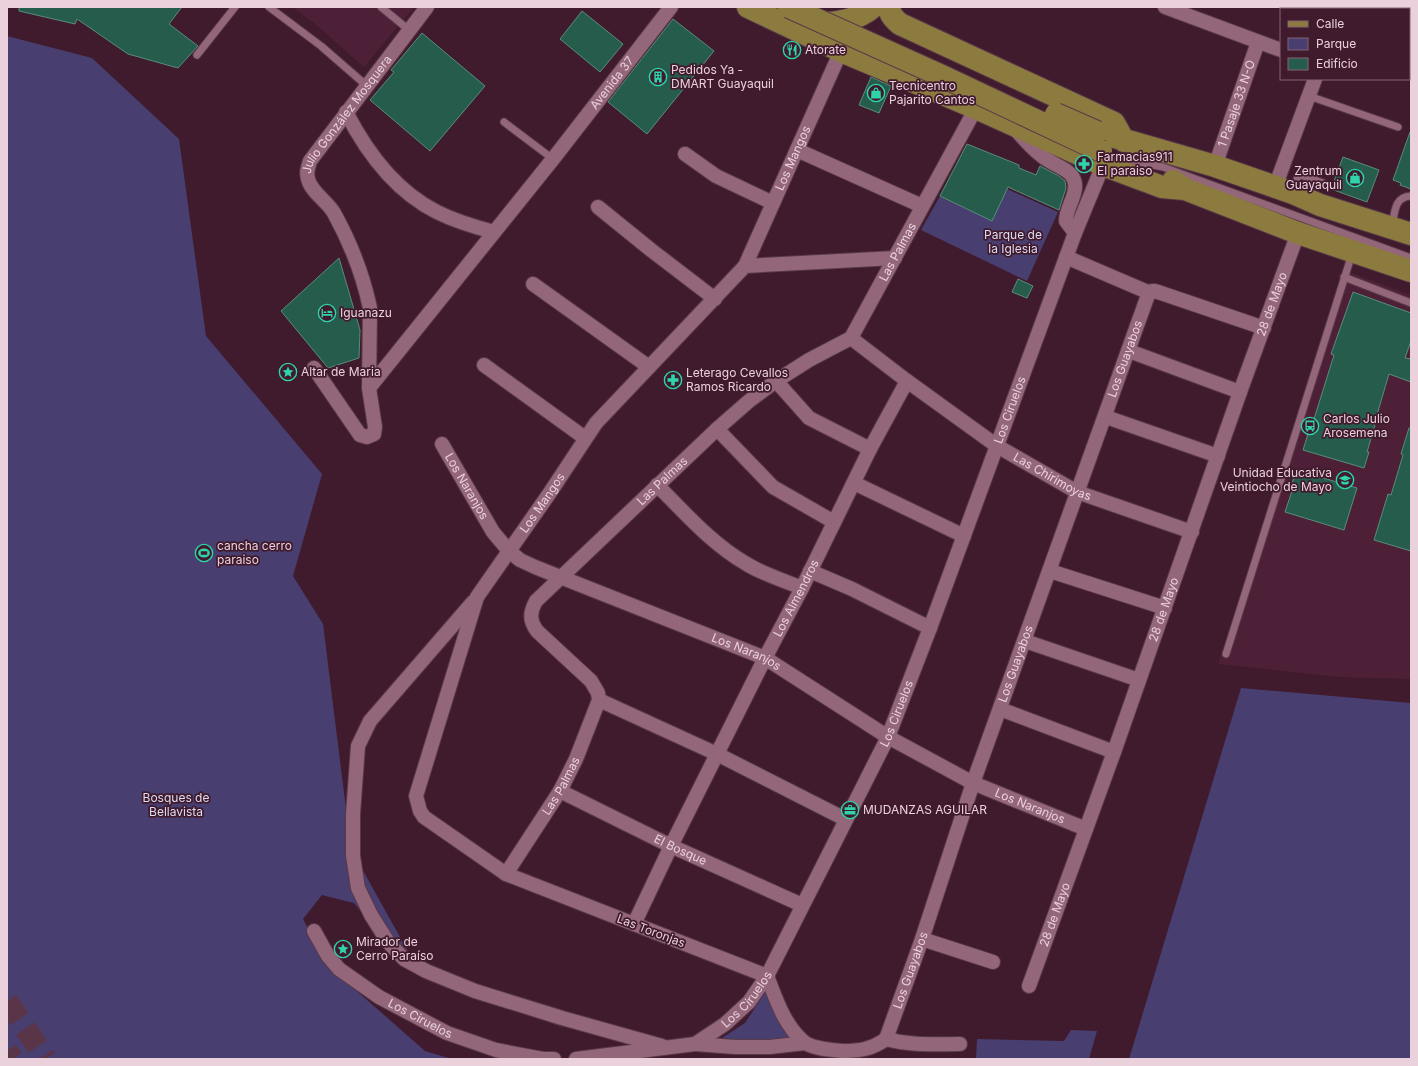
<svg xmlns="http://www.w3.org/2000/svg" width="1418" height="1066" viewBox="0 0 1418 1066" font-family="Inter,sans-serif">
	<rect width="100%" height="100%" fill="#401a2d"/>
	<path fill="#4d2037" d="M292 7H414L364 67 315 24Z
		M1347 271 1411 295V679L1338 677 1218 664Z"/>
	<path fill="#483f70" d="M7 36 92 58 179 139 206 336 322 474 293 576 323 624 351 849 410 955 564 1028 405 966 354 903 322 895 303 919 325 963 425 1051 452 1059H7Z
		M1007 189 1058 212 1027 281 921 230 940 196 992 221Z
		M1241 688 1411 703V1059H1129Z
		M766 991 794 1040 752 1042 722 1038 745 1023Z
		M1071 1030 1097 1031 1089 1059H976L977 1039 1064 1041Z"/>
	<path fill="#265c4c" stroke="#588d7b" d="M19 7H182L169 24 198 46 178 68 128 54 77 19 75 24 19 11Z
		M582 11 623 44 600 72 560 39Z
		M673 19 714 51 647 134 608 102Z
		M422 33 485 86 430 151 370 100 394 72 391 70Z
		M871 77 891 86 879 113 859 105Z
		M1410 132H1411V189L1400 185 1401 183 1393 180Z
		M967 144 1019 165V168L1036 175 1040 166 1059 176 1065 181 1066 188 1059 210 1008 187 992 221 940 196Z
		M1343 157 1379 170 1367 202 1331 189Z
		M339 258 360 330 359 358 328 368 281 311Z
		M1018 279 1033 286 1027 298 1012 292Z
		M1353 292 1411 313V341L1405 358 1411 359V382L1389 374 1374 425H1375L1367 452H1369L1364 468 1303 450 1308 434 1309 435 1334 355 1331 354Z
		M1409 428H1411V551L1374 540 1388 494 1391 495 1403 455 1401 454Z
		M1296 470 1357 488 1344 530 1285 512 1294 485 1292 484Z"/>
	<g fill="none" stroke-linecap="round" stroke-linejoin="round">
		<path stroke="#5a3547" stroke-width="22" stroke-dasharray="22 11" stroke-linecap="butt" d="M7 1001 46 1059
			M7 1051 13 1059"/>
		<defs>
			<path id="lane" d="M269 7 321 46 367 86
				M381 7 409 30
				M197 55 235 7
				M1309 96 1398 127
				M504 122 553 159
				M1118 158 1163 167 1411 258
				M1293 191 1298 176 1301 175 1323 183
				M1392 226C1395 212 1394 197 1411 196
				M1344 277 1411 303
				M1226 654 1352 254"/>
			<g id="street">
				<path d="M1165 7 1281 50"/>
				<path d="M1342 9V7"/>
				<path d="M346 112C367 153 395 191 437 212 455 221 475 227 494 232"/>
				<path d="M1016 130C1024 139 1032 149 1042 156 1053 166 1077 169 1075 188 1074 200 1066 209 1066 221L1075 233"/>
				<path d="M797 150 922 206"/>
				<path d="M685 154 716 176 773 203"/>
				<path id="s1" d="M1215 166 1258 42"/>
				<path d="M1275 187 1315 79"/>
				<path d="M598 207 651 250 715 299"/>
				<path d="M1066 257 1150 293"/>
				<path id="s2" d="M745 266 841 51"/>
				<path d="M533 284 649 367"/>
				<path id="s3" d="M851 338 907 381 997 446 1077 492 1192 532"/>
				<path d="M1129 351 1240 392"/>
				<path d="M484 365 585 438"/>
				<path id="s4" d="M314 368 360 435 367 437 374 434 375 427 369 388 370 308C363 275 350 242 334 213 327 201 311 192 308 179 306 172 308 167 310 161L427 7"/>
				<path d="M776 381 809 418 870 449"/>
				<path id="s5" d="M369 388 553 159 671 7"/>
				<path d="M1106 417 1218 456"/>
				<path d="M717 429 773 487 834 522"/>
				<path id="s6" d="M442 444 493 532 509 551 520 560 535 567 765 658 888 737 973 783 1086 829"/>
				<path d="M854 483 964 536"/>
				<path d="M657 485C685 513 711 543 745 563 762 574 783 580 802 588"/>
				<path d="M810 571 852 589 930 628"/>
				<path d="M1050 571 1165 608"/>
				<path d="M473 602 370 721 358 746 353 814V856L358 888 371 915 388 942 404 959 426 971 475 991 562 1018 662 1046"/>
				<path d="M1025 641 1139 680"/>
				<path d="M599 700 717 754 845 819"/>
				<path d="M1000 709 1114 752"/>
				<path id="s7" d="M560 791 671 846 802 905"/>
				<path id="s8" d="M506 874 560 791 576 759 599 700 598 693 591 681 537 631C529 620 530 612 536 601L717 429 749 401 776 381 809 360 851 338 976 108"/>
				<path id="s9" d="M634 924 671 846 765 658 802 588 870 449 907 381"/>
				<path id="s10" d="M314 931 328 956 339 969 379 997 447 1033 496 1050 543 1059H554"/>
				<path d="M922 939 993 962"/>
				<path id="s11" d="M1029 986 1114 752 1240 392 1298 233"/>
				<path id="s12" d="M886 1039C872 1049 860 1051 843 1051 832 1050 813 1049 804 1042 784 1025 776 999 767 976L506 874 424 817 420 811 416 796 477 597 549 494 596 423 745 266 895 258"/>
				<path id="s13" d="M886 1039 922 939 973 783 1148 295 1152 291H1155L1264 328"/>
				<path d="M886 1039C912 1046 934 1044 960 1044"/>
				<path d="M695 1044 735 1047H770L805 1043"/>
				<path id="s14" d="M576 1059 695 1044 725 1024 749 1002 767 976 888 737 930 628 1075 233 1103 165"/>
			</g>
			<path id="primary" d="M748 7 841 51 976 108 1103 165 1162 187 1185 189
				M889 7C890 15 894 19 900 24L1114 123 1124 141
				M817 23C836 24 858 20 873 7
				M1097 132 1215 166 1293 193 1320 205 1411 234
				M1173 181 1185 189 1298 233 1411 271"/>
		</defs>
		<use href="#lane" stroke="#583949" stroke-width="9"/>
		<use href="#street" stroke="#583949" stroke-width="16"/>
		<use href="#primary" stroke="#583949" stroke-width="24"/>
		<use href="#lane" stroke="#93667a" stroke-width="7"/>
		<use href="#street" stroke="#93667a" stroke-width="14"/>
		<use href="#primary" stroke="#8c7b3e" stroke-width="22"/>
		<defs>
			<path id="primary-bridge" d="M789 7 942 76 1101 151
				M1056 114 1097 132"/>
		</defs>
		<use href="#primary-bridge" stroke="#583949" stroke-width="24" stroke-linecap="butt"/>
		<use href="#primary-bridge" stroke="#8c7b3e" stroke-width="22"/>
	</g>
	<defs>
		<symbol id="restaurant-ring" viewBox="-11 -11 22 22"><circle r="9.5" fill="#401a2d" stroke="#2ed4aa" stroke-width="1.5"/><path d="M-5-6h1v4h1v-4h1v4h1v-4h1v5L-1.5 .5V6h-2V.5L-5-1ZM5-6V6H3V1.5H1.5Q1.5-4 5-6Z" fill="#2ed4aa"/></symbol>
		<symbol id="building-ring" viewBox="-11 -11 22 22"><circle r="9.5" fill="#401a2d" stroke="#2ed4aa" stroke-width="1.5"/><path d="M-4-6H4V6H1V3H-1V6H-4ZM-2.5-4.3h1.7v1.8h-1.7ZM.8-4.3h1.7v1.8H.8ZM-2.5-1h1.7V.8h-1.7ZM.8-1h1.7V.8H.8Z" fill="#2ed4aa"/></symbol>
		<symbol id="shop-ring" viewBox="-11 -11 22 22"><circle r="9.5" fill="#401a2d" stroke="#2ed4aa" stroke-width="1.5"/><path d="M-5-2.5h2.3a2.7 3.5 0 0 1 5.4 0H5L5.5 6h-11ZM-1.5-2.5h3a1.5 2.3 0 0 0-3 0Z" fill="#2ed4aa"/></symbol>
		<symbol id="pharmacy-ring" viewBox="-11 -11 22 22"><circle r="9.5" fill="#401a2d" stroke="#2ed4aa" stroke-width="1.5"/><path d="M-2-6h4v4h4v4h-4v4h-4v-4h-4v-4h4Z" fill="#2ed4aa"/></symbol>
		<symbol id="hotel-ring" viewBox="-11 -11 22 22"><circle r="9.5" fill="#401a2d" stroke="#2ed4aa" stroke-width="1.5"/><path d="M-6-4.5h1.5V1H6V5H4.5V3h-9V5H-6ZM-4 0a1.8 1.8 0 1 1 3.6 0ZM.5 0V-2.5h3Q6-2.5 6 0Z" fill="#2ed4aa"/></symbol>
		<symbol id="sight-ring" viewBox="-11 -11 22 22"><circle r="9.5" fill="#401a2d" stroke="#2ed4aa" stroke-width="1.5"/><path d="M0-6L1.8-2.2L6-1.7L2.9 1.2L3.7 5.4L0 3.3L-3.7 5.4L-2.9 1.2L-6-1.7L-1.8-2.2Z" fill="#2ed4aa"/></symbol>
		<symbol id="bus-ring" viewBox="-11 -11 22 22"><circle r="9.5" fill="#401a2d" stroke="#2ed4aa" stroke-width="1.5"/><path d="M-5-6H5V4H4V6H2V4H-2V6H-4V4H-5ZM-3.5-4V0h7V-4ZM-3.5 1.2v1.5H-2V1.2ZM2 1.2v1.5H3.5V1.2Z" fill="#2ed4aa"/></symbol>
		<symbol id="school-ring" viewBox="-11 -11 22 22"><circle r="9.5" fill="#401a2d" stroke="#2ed4aa" stroke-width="1.5"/><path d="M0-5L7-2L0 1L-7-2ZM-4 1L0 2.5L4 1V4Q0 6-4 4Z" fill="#2ed4aa"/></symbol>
		<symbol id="stadium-ring" viewBox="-11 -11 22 22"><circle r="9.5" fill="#401a2d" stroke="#2ed4aa" stroke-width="1.5"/><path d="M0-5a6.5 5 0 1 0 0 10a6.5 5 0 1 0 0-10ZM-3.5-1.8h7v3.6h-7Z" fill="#2ed4aa"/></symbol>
		<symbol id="office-ring" viewBox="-11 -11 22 22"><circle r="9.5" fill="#401a2d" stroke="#2ed4aa" stroke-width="1.5"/><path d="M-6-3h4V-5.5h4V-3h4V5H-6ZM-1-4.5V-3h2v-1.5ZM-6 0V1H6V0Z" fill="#2ed4aa"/></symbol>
	</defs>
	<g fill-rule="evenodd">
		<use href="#restaurant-ring" x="782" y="40" width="20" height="20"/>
		<use href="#building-ring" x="648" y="67" width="20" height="20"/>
		<use href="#shop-ring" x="866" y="83" width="20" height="20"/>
		<use href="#pharmacy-ring" x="1074" y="154" width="20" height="20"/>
		<use href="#shop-ring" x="1345" y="168" width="20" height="20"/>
		<use href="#hotel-ring" x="317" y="303" width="20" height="20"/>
		<use href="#sight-ring" x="278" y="362" width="20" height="20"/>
		<use href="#pharmacy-ring" x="663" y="370" width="20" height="20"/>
		<use href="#bus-ring" x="1300" y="416" width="20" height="20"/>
		<use href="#school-ring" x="1335" y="470" width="20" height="20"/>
		<use href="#stadium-ring" x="194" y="543" width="20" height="20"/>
		<use href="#office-ring" x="840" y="800" width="20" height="20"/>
		<use href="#sight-ring" x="333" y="939" width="20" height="20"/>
	</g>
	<g text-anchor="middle" stroke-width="3.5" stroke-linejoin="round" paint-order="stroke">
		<g font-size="12" fill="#ebd1dc" stroke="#401a2d" text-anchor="start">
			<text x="805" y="54">Atorate</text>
			<text x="671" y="74">Pedidos Ya -<tspan x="671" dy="14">DMART Guayaquil</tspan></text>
			<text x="889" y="90">Tecnicentro<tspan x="889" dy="14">Pajarito Cantos</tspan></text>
			<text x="1097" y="161">Farmacias911<tspan x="1097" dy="14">El paraiso</tspan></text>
			<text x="1342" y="175" text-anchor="end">Zentrum<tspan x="1342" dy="14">Guayaquil</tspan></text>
			<text x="340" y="317">Iguanazu</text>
			<text x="301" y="376">Altar de Maria</text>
			<text x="686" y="377">Leterago Cevallos<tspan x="686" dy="14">Ramos Ricardo</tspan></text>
			<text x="1323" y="423">Carlos Julio<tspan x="1323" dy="14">Arosemena</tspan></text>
			<text x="1332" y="477" text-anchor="end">Unidad Educativa<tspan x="1332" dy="14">Veintiocho de Mayo</tspan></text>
			<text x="217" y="550">cancha cerro<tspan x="217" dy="14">paraiso</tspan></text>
			<text x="863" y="814">MUDANZAS AGUILAR</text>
			<text x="356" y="946">Mirador de<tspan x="356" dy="14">Cerro Paraíso</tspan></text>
		</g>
		<g font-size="12" fill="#ebd1dc" stroke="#401a2d">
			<text dy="4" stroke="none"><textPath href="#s5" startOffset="390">Avenida 37</textPath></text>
			<text dy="4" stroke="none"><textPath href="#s1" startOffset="66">1 Pasaje 33 N-O</textPath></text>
			<text dy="4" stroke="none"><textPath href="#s4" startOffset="445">Julio González Mosquera</textPath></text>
			<text dy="4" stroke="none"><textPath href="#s2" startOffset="118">Los Mangos</textPath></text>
			<text dy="4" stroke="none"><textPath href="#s8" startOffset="835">Las Palmas</textPath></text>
			<text dy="4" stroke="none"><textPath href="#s11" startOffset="724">28 de Mayo</textPath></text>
			<text dy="4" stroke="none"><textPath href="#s13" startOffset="721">Los Guayabos</textPath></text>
			<text dy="4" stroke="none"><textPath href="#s14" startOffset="837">Los Ciruelos</textPath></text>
			<text dy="4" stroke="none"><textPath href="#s3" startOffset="245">Las Chirimoyas</textPath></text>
			<text dy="4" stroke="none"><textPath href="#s8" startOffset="499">Las Palmas</textPath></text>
			<text dy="4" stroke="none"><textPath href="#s6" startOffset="49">Los Naranjos</textPath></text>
			<text dy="4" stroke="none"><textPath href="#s12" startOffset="888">Los Mangos</textPath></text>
			<text dy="4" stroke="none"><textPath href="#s9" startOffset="364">Los Almendros</textPath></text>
			<text dy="4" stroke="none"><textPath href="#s11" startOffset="400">28 de Mayo</textPath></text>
			<text dy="4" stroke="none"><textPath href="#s6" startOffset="385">Los Naranjos</textPath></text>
			<text dy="4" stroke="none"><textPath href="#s13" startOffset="397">Los Guayabos</textPath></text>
			<text dy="4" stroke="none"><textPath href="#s14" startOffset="513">Los Ciruelos</textPath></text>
			<text dy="4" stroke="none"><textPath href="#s8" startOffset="104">Las Palmas</textPath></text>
			<text dy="4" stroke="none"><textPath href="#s6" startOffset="709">Los Naranjos</textPath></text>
			<text dy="4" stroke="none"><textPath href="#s7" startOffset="134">El Bosque</textPath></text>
			<text dy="4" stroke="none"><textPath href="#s11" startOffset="76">28 de Mayo</textPath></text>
			<text transform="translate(651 931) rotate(21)" y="4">Las Toronjas</text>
			<text dy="4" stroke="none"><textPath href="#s13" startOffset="73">Los Guayabos</textPath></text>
			<text dy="4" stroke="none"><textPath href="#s14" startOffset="189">Los Ciruelos</textPath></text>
			<text dy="4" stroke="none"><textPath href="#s10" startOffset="141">Los Ciruelos</textPath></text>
		</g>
		<g font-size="12" fill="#dfddf1" stroke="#401a2d">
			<text x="1013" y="239">Parque de<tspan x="1013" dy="14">la Iglesia</tspan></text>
			<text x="176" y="802">Bosques de<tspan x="176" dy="14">Bellavista</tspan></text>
		</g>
	</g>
	<rect width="1418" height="1066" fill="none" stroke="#ebd1dc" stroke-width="16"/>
	<rect x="1280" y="8" width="130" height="72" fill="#401a2d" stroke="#846373"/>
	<rect x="1288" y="21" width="20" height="6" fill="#8c7b3e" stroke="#846373"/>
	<text x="1316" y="28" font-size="12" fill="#ebd1dc">Calle</text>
	<rect x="1288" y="38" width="20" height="12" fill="#483f70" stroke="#846373"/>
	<text x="1316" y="48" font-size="12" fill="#ebd1dc">Parque</text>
	<rect x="1288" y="58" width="20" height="12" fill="#265c4c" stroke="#846373"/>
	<text x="1316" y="68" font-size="12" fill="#ebd1dc">Edificio</text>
</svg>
